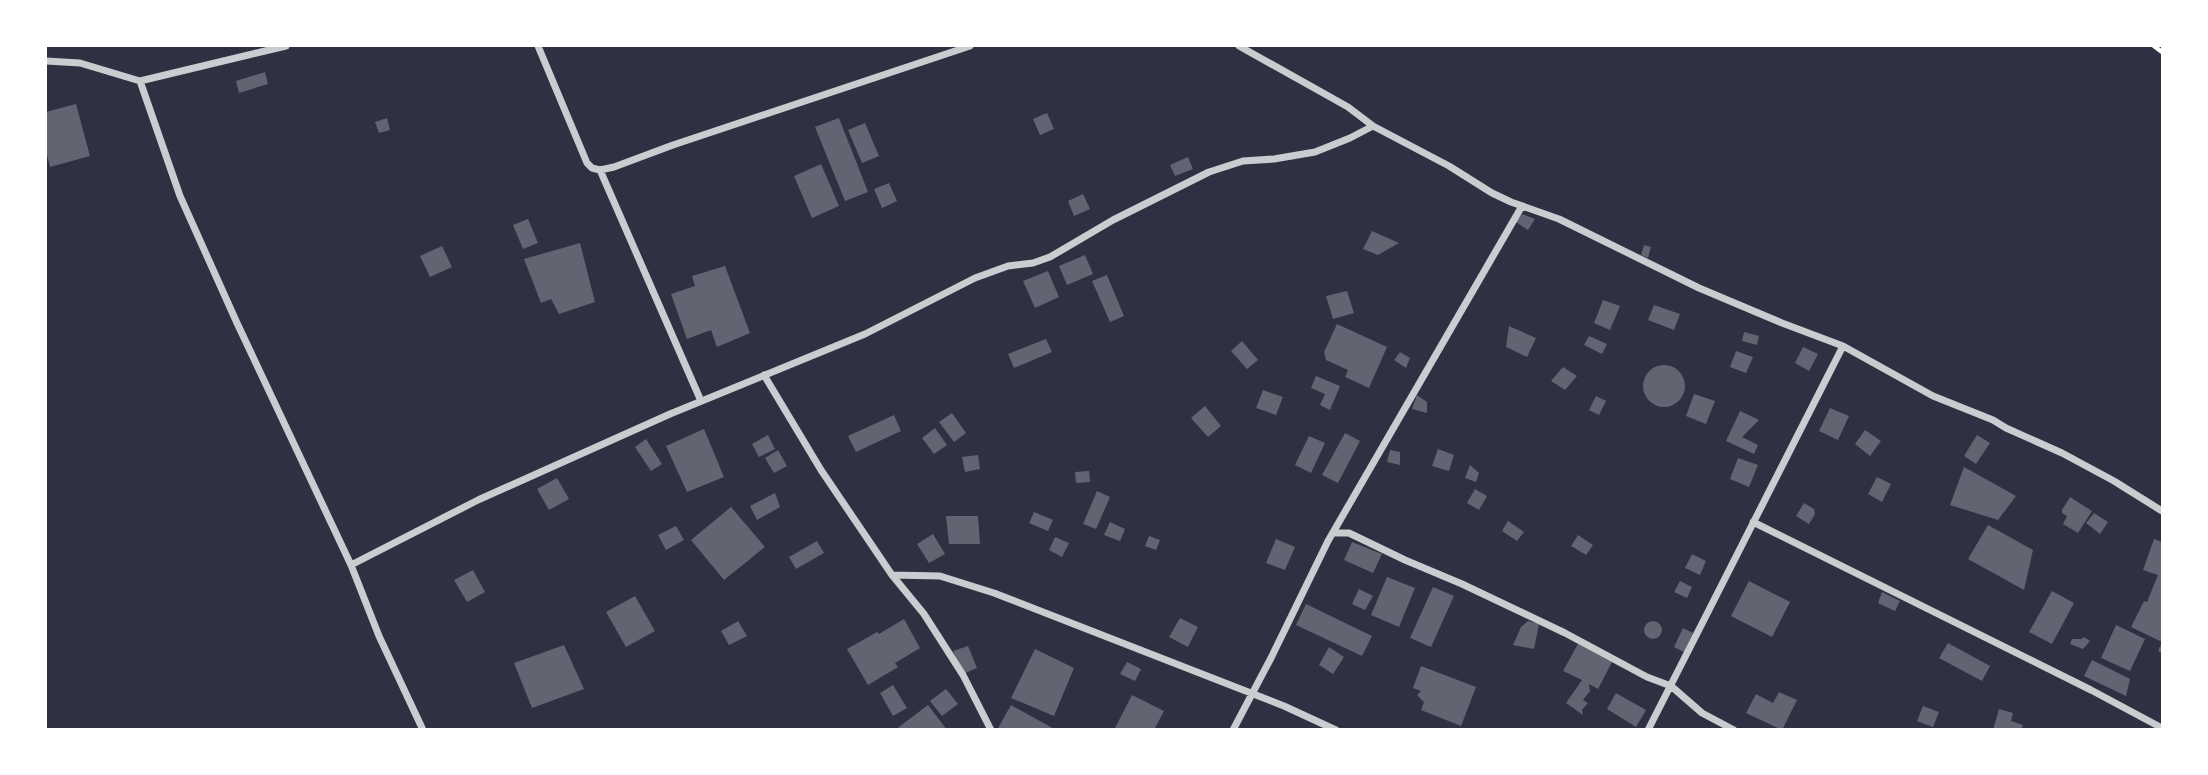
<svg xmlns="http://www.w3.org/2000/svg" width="2208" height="775" viewBox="0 0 2208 775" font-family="Lato,sans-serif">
	<rect width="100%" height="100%" fill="#2d3142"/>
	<path fill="#626471" d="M265 72 268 84 239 93 236 81Z
		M76 104 90 156 50 167 46 151V112Z
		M1047 113 1054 129 1040 135 1033 119Z
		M387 118 390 130 379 133 375 122Z
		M839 118 868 192 845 201 815 127Z
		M865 123 879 156 862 163 848 130Z
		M1188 157 1193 169 1175 176 1170 165Z
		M821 164 839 206 812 218 794 176Z
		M889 183 897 201 882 208 874 189Z
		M1083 194 1090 209 1074 216 1068 201Z
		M1522 214 1535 219 1528 230 1516 222Z
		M528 219 538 243 523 249 513 225Z
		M1372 231 1399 243 1378 255 1363 249Z
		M580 243 595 302 559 314 551 299 541 303 524 259Z
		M1644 245 1651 247 1648 258 1641 255Z
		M442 246 452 267 430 277 420 256Z
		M1085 255 1093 274 1067 285 1059 266Z
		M725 266 750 333 717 347 711 330 687 339 671 294 695 286 692 276Z
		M1048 271 1059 297 1035 308 1023 281Z
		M1107 275 1124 316 1110 322 1092 281Z
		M1347 291 1354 313 1333 319 1326 296Z
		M1603 300 1620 306 1610 330 1594 323Z
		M1654 305 1680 314 1674 330 1648 320Z
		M1337 324 1387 347 1369 388 1345 377 1348 370 1326 360 1324 352Z
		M1509 326 1536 338 1527 357 1506 347Z
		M1744 332 1759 336 1757 345 1742 341Z
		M1589 336 1607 344 1602 354 1584 345Z
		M1046 339 1052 352 1014 368 1008 354Z
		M1242 341 1258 360 1247 369 1231 351Z
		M1803 347 1818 354 1809 371 1795 363Z
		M1736 351 1753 357 1746 373 1730 367Z
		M1400 352 1410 358 1406 368 1394 360Z
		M1643 386a21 21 0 1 1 42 0a21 21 0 1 1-42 0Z
		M1563 367 1577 376 1565 390 1551 381Z
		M1316 376 1340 386 1330 410 1320 405 1325 394 1311 388Z
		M1263 390 1283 397 1276 415 1256 408Z
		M1694 394 1715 401 1706 424 1686 416Z
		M1417 395 1427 402V413L1412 409Z
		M1596 396 1606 401 1599 415 1589 410Z
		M1205 406 1221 426 1208 437 1191 418Z
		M1830 408 1849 416 1838 440 1819 431Z
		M1740 411 1759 420 1742 437 1758 445 1754 454 1726 441Z
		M952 413 966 433 954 442 939 422Z
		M894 415 901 431 856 452 848 436Z
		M935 428 947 445 934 454 922 438Z
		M704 429 724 477 687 492 666 446Z
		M1865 430 1881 441 1870 456 1855 444Z
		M1345 433 1360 441 1338 483 1322 475Z
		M768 435 775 449 759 457 752 444Z
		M1977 435 1990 443 1976 464 1964 456Z
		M1309 436 1325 443 1311 473 1295 465Z
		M646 439 662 464 651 471 635 447Z
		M1438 449 1454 455 1449 471 1432 466Z
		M778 450 787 466 774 473 765 458Z
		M1390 450 1400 452V465L1387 462Z
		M978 455 980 469 965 472 962 457Z
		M1738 458 1758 465 1749 487 1730 479Z
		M1470 465 1479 473 1476 482 1465 478Z
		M1964 467 2016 496 1998 520 1950 505Z
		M1089 471 1090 482 1076 483 1075 472Z
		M1877 477 1891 484 1882 502 1868 494Z
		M557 478 569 499 549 510 537 489Z
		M1475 489 1487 496 1479 510 1467 503Z
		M1097 491 1110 497 1096 529 1083 524Z
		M775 493 780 507 757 520 750 506Z
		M2070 497 2092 511 2078 533 2063 524 2067 516 2062 513V510Z
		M1804 503 1814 509 1815 514 1809 524 1796 516Z
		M731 507 765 547 724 580 691 540Z
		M1034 512 1053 520 1048 531 1029 523Z
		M2094 513 2108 522 2100 534 2086 523Z
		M946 516H978L980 544H949Z
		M1508 521 1524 532 1517 541 1502 531Z
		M1110 522 1125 529 1120 541 1104 535Z
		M1988 525 2033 550 2024 590 1968 559Z
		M676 526 684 540 666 550 658 535Z
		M933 534 945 554 929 563 917 544Z
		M1578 535 1593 545 1586 555 1571 546Z
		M1149 536 1160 540 1156 550 1145 546Z
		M1055 537 1069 543 1062 557 1049 550Z
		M1276 539 1295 547 1285 570 1266 563Z
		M2154 539 2162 542V653L2158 651 2162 642 2131 627 2144 601 2147 602 2158 575 2143 570Z
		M817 541 824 553 796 569 789 557Z
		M1352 542 1382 554 1373 573 1344 560Z
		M1692 554 1706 561 1700 575 1685 568Z
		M473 570 485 592 467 602 454 580Z
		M1387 577 1415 588 1399 627 1371 615Z
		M1680 581 1692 587 1687 598 1674 592Z
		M1749 581 1790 602 1772 637 1731 616Z
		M1433 587 1454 596 1431 647 1410 638Z
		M1359 589 1373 596 1365 610 1352 604Z
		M2052 591 2074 603 2052 644 2029 632Z
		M1882 592 1900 601 1895 611 1878 603Z
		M635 596 655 631 626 647 606 612Z
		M1306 604 1372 636 1362 656 1296 625Z
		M1180 618 1198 627 1188 647 1169 637Z
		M904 619 920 648 895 663 898 667 868 685 847 649 877 632 879 634Z
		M1644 630a9 9 0 1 1 18 0a9 9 0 1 1-18 0Z
		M738 621 747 636 729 645 721 631Z
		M1528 621 1539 624 1534 649 1513 645 1521 627Z
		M2116 625 2145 639 2130 671 2101 658Z
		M1683 628 1693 633 1684 652 1674 647Z
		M2084 637 2090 641 2083 649 2070 644 2072 639H2081Z
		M1948 643 1990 666 1982 681 1939 658Z
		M1578 644 1612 662 1598 689 1589 684 1590 691 1583 700 1588 703 1582 710 1583 715 1566 703 1582 680 1563 671Z
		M564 645 584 689 532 708 514 663Z
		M968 646 977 668 963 674 953 651Z
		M1329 647 1344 657 1333 674 1319 665Z
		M1035 649 1074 668 1054 716 1011 698Z
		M2092 660 2130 679 2126 696 2084 676Z
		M1127 662 1141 669 1135 681 1120 674Z
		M1421 666 1476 687 1461 726 1421 710 1424 702 1417 695 1421 691 1413 688Z
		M893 685 907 708 893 716 880 693Z
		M946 689 958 704 942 716 930 701Z
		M1779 692 1797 700 1782 730 1746 713 1756 694 1773 703Z
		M1616 693 1646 710 1636 727 1607 709Z
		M1132 695 1164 711 1154 730H1114Z
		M928 705 947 730H895Z
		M1011 705 1056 730H997Z
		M1923 706 1939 712 1933 727 1917 721Z
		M1999 709 2013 713 2011 721 2023 725 2021 730H1993Z"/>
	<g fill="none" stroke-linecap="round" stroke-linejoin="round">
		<path stroke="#fff" stroke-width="4.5" d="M2154 46 2162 52"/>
		<path stroke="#caccd0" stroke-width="7" d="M538 46 587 163 592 168 600 170 614 167 673 145 970 46
			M1239 46 1348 107 1373 126 1449 166 1492 193 1511 202 1559 219 1699 288 1782 323 1843 346 1933 396 1993 420 2006 428 2062 453 2114 481 2162 511
			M46 61 80 63 140 81 286 46
			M140 81 180 196 237 323 351 565 379 636 423 730
			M600 170 701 401
			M764 375 821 470 892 575 924 614 963 675 991 730
			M1753 522 2091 690 2162 728
			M1334 533H1349L1405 560 1462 584 1565 633 1647 677 1671 686 1702 713 1734 730
			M351 565 478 500 670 414 865 334 975 278 1008 266 1033 263 1050 257 1113 220 1209 172 1243 161 1274 159 1315 152 1350 138 1373 126
			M892 575 940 576 994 593 1284 706 1336 730
			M1233 730 1271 658 1328 541 1522 206
			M1648 730 1843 346"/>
	</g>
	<rect width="2208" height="775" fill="none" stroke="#ffffff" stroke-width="94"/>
</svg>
